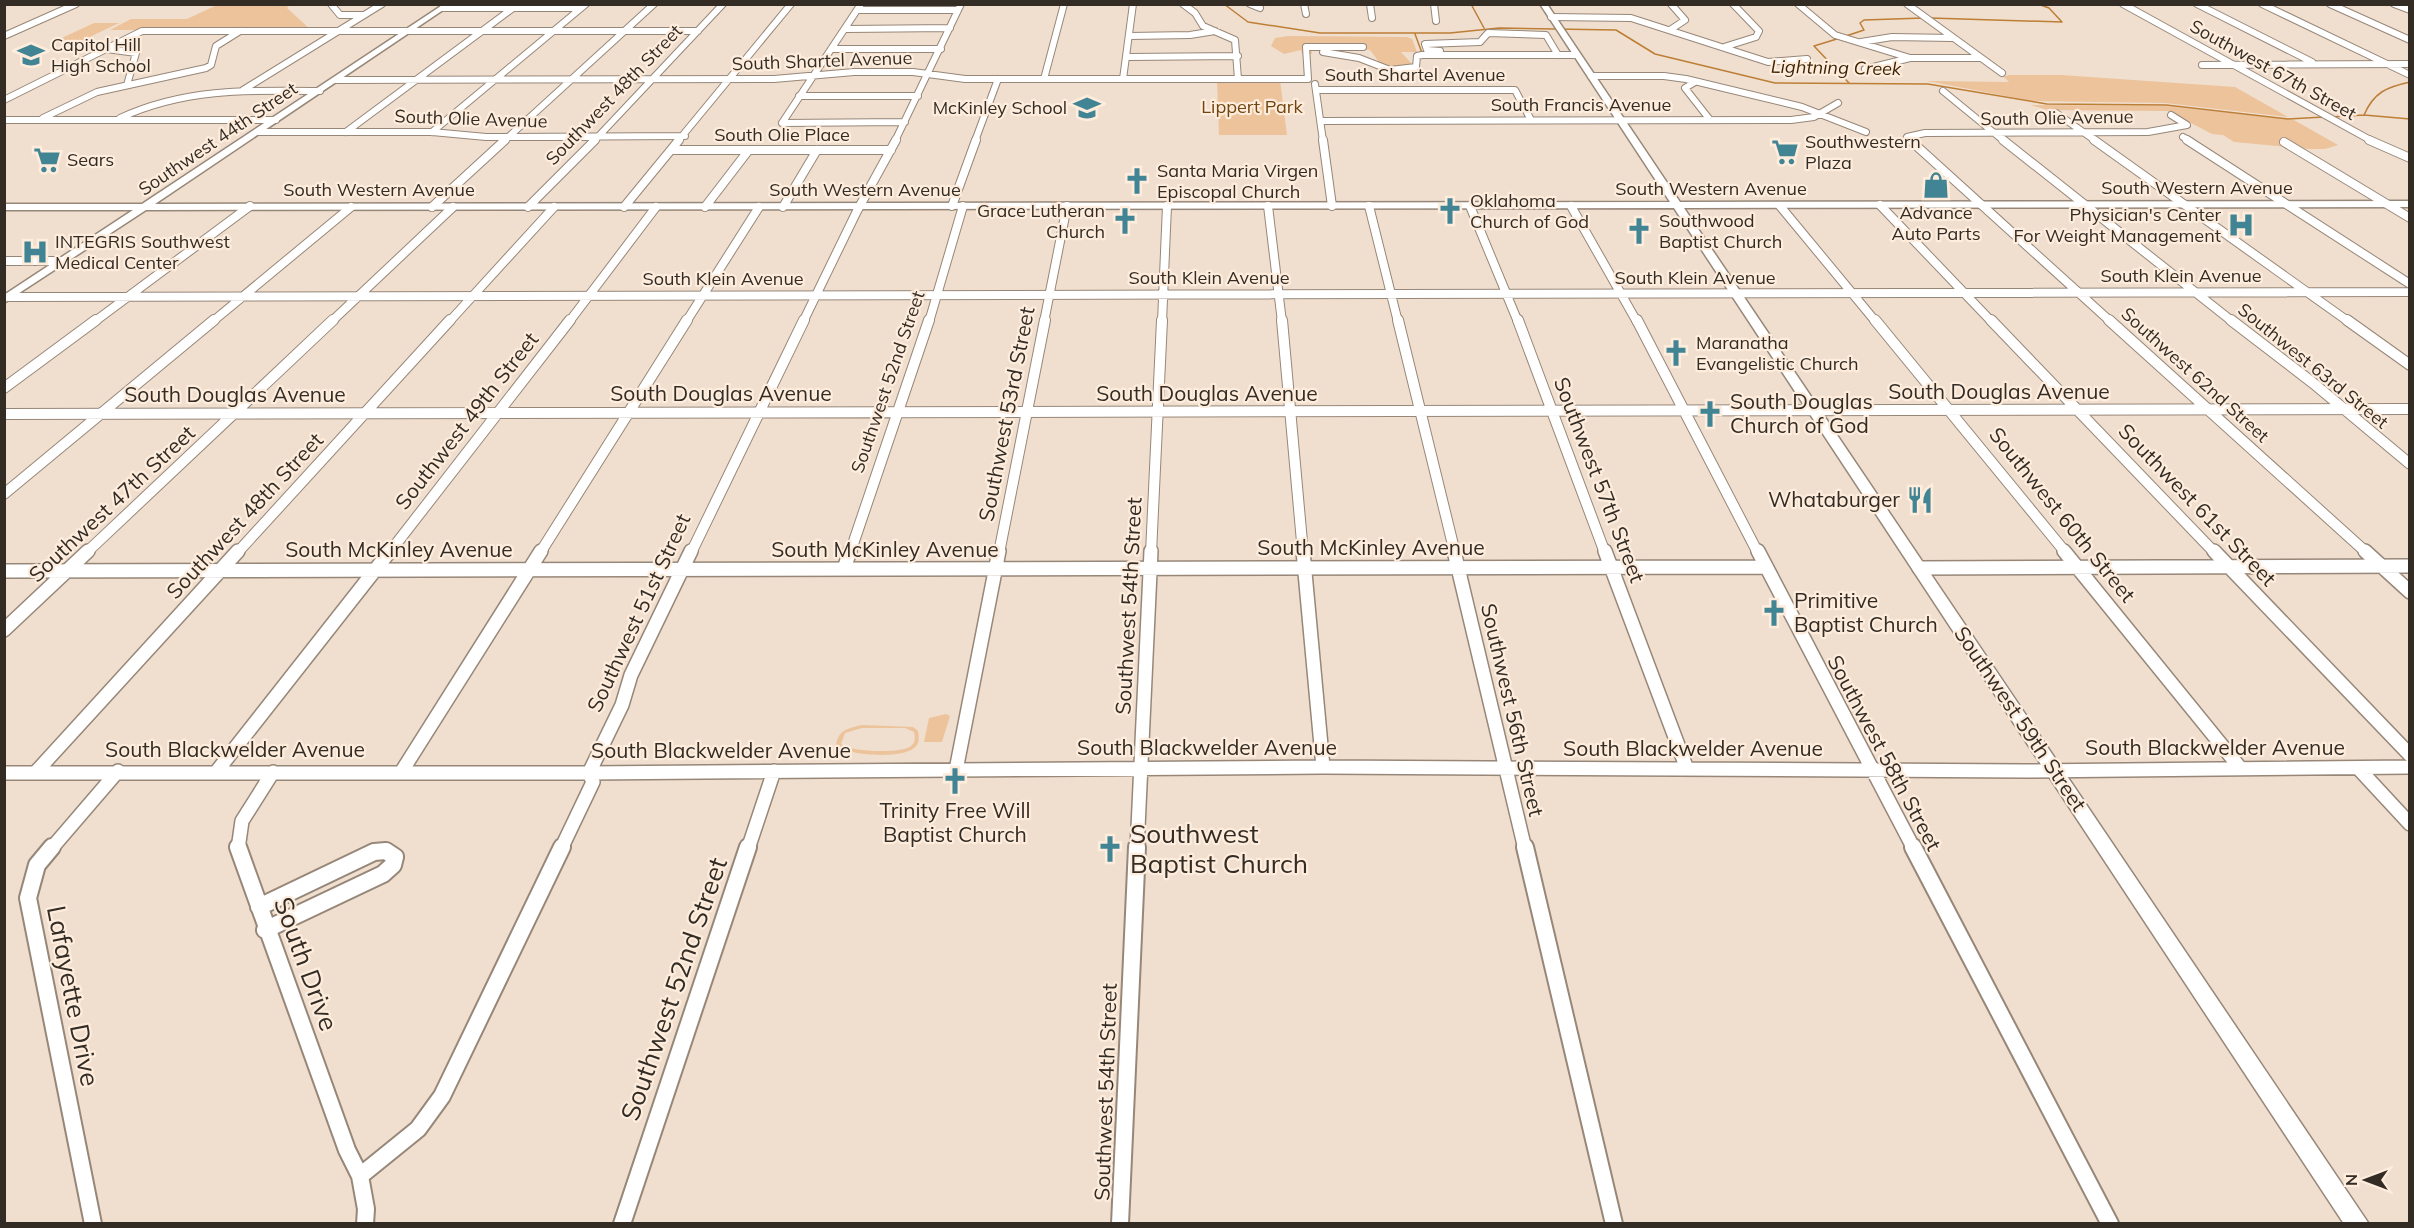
<svg xmlns="http://www.w3.org/2000/svg" width="2414" height="1228" viewBox="0 0 2414 1228" font-family="Mulish,sans-serif">
	<rect width="100%" height="100%" fill="#f0dfcf"/>
	<path fill="#ecc39b" fill-rule="evenodd" d="M290 4 287 8 311 30H110L131 19H187L217 5Z
		M94 23H119L77 43H51Z
		M1288 36 1407 37 1412 39 1417 52H1401L1411 63 1410 66 1397 69 1382 66 1370 50 1311 48 1312 54H1302L1301 50 1284 54 1271 46 1275 38Z
		M2010 75H2061L2235 87 2288 117 2165 103 2032 101 1927 81 2009 82 2003 76Z
		M1217 80H1280L1287 135H1219Z
		M2030 105 2165 106 2294 120 2338 145 2325 149H2308L2234 142 2223 135 2212 134 2168 111 2048 110Z
		M946 714 950 716 942 742H924L929 718Z
		M862 725 913 727 918 731C919 737 920 744 914 748 902 759 847 756 836 745 838 730 849 728 862 725ZM862 728H905L914 732C915 737 916 742 911 746 902 754 850 752 841 744L845 733Z"/>
	<g fill="none" stroke-linecap="round" stroke-linejoin="round">
		<path stroke="#bd7e36" stroke-width="1.5" d="M1224 4 1248 22 1320 33H1450L1499 28 1616 30 1655 54 1775 83 1928 84 2047 104 2166 105 2288 119 2324 117
			M1471 4 1484 28
			M1930 18 2062 22 2049 8 2038 4
			M1415 34 1422 53
			M1846 36 1864 30 1860 23 1864 20 1924 18
			M1840 38 1814 46 1849 83
			M2364 115C2374 92 2387 87 2410 82
			M2331 117 2364 115 2410 119"/>
		<defs>
			<path id="minor-far4" d="M331 4 340 15H363
				M1183 4 1195 13 1203 26 1235 40 1238 79
				M1250 4 1260 8
				M1304 4 1306 14
				M1370 4 1372 18
				M1434 4 1436 21
				M1798 4 1835 35 1910 58
				M1907 4 2002 73
				M2123 4 2372 141
				M2197 4 2312 62
				M2262 4 2410 75
				M2330 4 2410 40
				M2394 4 2410 10
				M443 8H581
				M858 10H958
				M1551 17 1631 18 1768 62 1807 59
				M846 29 950 28
				M1670 30 1685 20 1671 4
				M4 36 76 4
				M1130 36 1190 35 1215 31
				M1861 42 1892 37 1952 38
				M1724 47 1756 37 1759 31 1733 4
				M107 49 136 53 127 85
				M832 49H941
				M1440 51 1427 50 1425 44 1480 42 1488 33 1546 35 1558 55
				M1323 52 1359 58 1390 70 1416 67 1417 56 1422 55H1576
				M1127 57 1238 56
				M2202 65 2410 64
				M1865 69 1910 58H1981
				M1591 76H1664L1686 79 1802 107 1866 132
				M1044 79 1064 4
				M1123 79 1133 4
				M1308 79 1306 47H1363
				M336 80 774 79 854 72H913L965 79H1308
				M1695 82 1685 88 1710 120
				M1315 84 1323 141
				M243 90 382 4
				M1316 90H1515L1531 120
				M1943 91 2004 141
				M799 96H918
				M4 100 142 31H698
				M2056 113 2096 141
				M43 118 97 92 206 68 211 65 216 46 240 31
				M120 118C184 88 250 90 320 91
				M4 120H276
				M1321 121 1791 120 1814 117 1838 103
				M782 123 861 4
				M782 123 905 122
				M257 132H432L486 137 685 136
				M346 132 513 8
				M432 132 586 4
				M2183 137 2190 141
				M504 141 654 4
				M594 141 723 4
				M678 141 791 4
				M895 141 961 4
				M975 141 998 79
				M1912 141 1907 137 1925 133 2148 132 2187 125 2171 115"/>
			<path id="minor-far3" d="M1323 140 1332 206
				M1910 140 2111 322
				M2003 140 2233 322
				M2094 140 2349 322
				M2187 140 2410 284
				M2369 140 2410 158
				M2284 142 2410 218
				M672 150H891
				M1880 205 1992 322
				M952 206 976 140
				M1268 206 1282 322
				M1369 206 1398 322
				M1470 206 1518 322
				M1571 206 1637 322
				M1780 206 1876 322
				M432 207 505 140
				M528 207 595 140
				M624 207 679 140
				M705 207 748 151
				M783 207 817 150
				M4 261H64
				M9 297 2410 292
				M94 322 250 206
				M212 322 351 207
				M331 322 453 207
				M449 322 554 207
				M569 322 656 207
				M686 322 759 207
				M803 322 857 211 896 140
				M929 322 963 206
				M1044 322 1067 206
				M1162 322 1167 206"/>
			<path id="minor-far2" d="M1282 320 1303 553
				M1398 320 1455 553
				M1518 320 1605 553
				M1637 320 1758 553
				M1875 320 2066 553
				M1991 320 2215 553
				M2109 320 2367 553
				M2231 320 2313 383 2410 464
				M2347 320 2410 365
				M4 388 96 320
				M4 414 2410 409
				M4 494 214 320
				M86 553 333 320
				M237 553 450 320
				M389 553 570 320
				M540 553 687 320
				M691 553 804 320
				M850 553 929 320
				M999 553 1045 320
				M1151 553 1162 320"/>
			<path id="minor-far1" d="M1303 551 1323 767
				M1454 551 1525 849
				M1605 551 1687 769
				M1758 551 1914 849
				M2064 551 2241 769
				M2214 551 2410 755
				M2365 551 2410 592
				M1919 568 2410 566
				M844 569 850 551
				M4 571 1765 567
				M4 630 88 551
				M2359 769 2410 824
				M956 770 999 551
				M217 771 390 551
				M402 771 541 551
				M36 772 238 551
				M4 773H589L1323 767 2025 771 2410 767
				M51 849 118 771
				M238 849 242 821 273 772
				M561 849 593 782 589 773 622 705 631 675 691 551
				M748 849 774 771
				M1137 849 1151 551"/>
			<path id="minor" d="M52 847 37 865 28 898 93 1224
				M238 847 347 1150 360 1176
				M1525 847 1614 1224
				M1913 847 2110 1224
				M259 907 374 852 386 851 395 857 393 865 383 874 265 930
				M365 1224 366 1209 360 1176 418 1129 442 1096 562 847
				M622 1224 748 847
				M1120 1224 1137 847"/>
			<path id="major" d="M444 4H452L155 204 1670 202 1540 4H1547L1680 202 2410 201V207L1684 208 2369 1224H2344L1674 208 146 210 4 303V295L133 210H4V204H142Z"/>
		</defs>
		<use href="#minor-far4" stroke="#978778" stroke-width="8"/>
		<use href="#minor-far3" stroke="#978778" stroke-width="10"/>
		<use href="#minor-far2" stroke="#978778" stroke-width="12"/>
		<use href="#minor-far1" stroke="#978778" stroke-width="16"/>
		<use href="#minor" stroke="#978778" stroke-width="20"/>
		<use href="#major" stroke="#978778" stroke-width="3"/>
		<use href="#minor-far4" stroke="#fff" stroke-width="6"/>
		<use href="#minor-far3" stroke="#fff" stroke-width="8"/>
		<use href="#minor-far2" stroke="#fff" stroke-width="10"/>
		<use href="#minor-far1" stroke="#fff" stroke-width="13"/>
		<use href="#minor" stroke="#fff" stroke-width="16"/>
		<use href="#major" fill="#fff" fill-rule="evenodd"/>
	</g>
	<defs>
		<symbol id="school-bare" viewBox="-9 -9 18 18"><path d="M0-5L7-2L0 1L-7-2ZM-4 1L0 2.5L4 1V4Q0 6-4 4Z" fill="#418494" stroke="#feecdc" stroke-width="2.5" paint-order="stroke"/></symbol>
		<symbol id="supermarket-bare" viewBox="-9 -9 18 18"><path d="M-6-5.5h2.5l.6 2H6L4.5 2H-2.5L-4.4-4H-6ZM-1.5 3.2a1.3 1.3 0 1 0 .1 0ZM3 3.2a1.3 1.3 0 1 0 .1 0Z" fill="#418494" stroke="#feecdc" stroke-width="2.5" paint-order="stroke"/></symbol>
		<symbol id="church-bare" viewBox="-9 -9 18 18"><path d="M-1.2-6h2.4v3.5h3.3v2.4h-3.3V6h-2.4V-.1h-3.3v-2.4h3.3Z" fill="#418494" stroke="#feecdc" stroke-width="2.5" paint-order="stroke"/></symbol>
		<symbol id="shop-bare" viewBox="-9 -9 18 18"><path d="M-5-2.5h2.3a2.7 3.5 0 0 1 5.4 0H5L5.5 6h-11ZM-1.5-2.5h3a1.5 2.3 0 0 0-3 0Z" fill="#418494" stroke="#feecdc" stroke-width="2.5" paint-order="stroke"/></symbol>
		<symbol id="hospital-bare" viewBox="-9 -9 18 18"><path d="M-5-5h3v3.5h4V-5h3V5h-3V1.5h-4V5h-3Z" fill="#418494" stroke="#feecdc" stroke-width="2.5" paint-order="stroke"/></symbol>
		<symbol id="restaurant-bare" viewBox="-9 -9 18 18"><path d="M-5-6h1v4h1v-4h1v4h1v-4h1v5L-1.5 .5V6h-2V.5L-5-1ZM5-6V6H3V1.5H1.5Q1.5-4 5-6Z" fill="#418494" stroke="#feecdc" stroke-width="2.5" paint-order="stroke"/></symbol>
	</defs>
	<g fill-rule="evenodd">
		<use href="#school-bare" x="12" y="36" width="38" height="38"/>
		<use href="#school-bare" x="1068" y="89" width="38" height="38"/>
		<use href="#supermarket-bare" x="1766" y="133" width="38" height="38"/>
		<use href="#supermarket-bare" x="28" y="141" width="38" height="38"/>
		<use href="#church-bare" x="1118" y="162" width="38" height="38"/>
		<use href="#shop-bare" x="1917" y="166" width="38" height="38"/>
		<use href="#church-bare" x="1431" y="192" width="38" height="38"/>
		<use href="#church-bare" x="1106" y="202" width="38" height="38"/>
		<use href="#hospital-bare" x="2222" y="206" width="38" height="38"/>
		<use href="#church-bare" x="1620" y="212" width="38" height="38"/>
		<use href="#hospital-bare" x="16" y="233" width="38" height="38"/>
		<use href="#church-bare" x="1657" y="334" width="38" height="38"/>
		<use href="#church-bare" x="1691" y="395" width="38" height="38"/>
		<use href="#restaurant-bare" x="1901" y="481" width="38" height="38"/>
		<use href="#church-bare" x="1755" y="594" width="38" height="38"/>
		<use href="#church-bare" x="936" y="762" width="38" height="38"/>
		<use href="#church-bare" x="1091" y="830" width="38" height="38"/>
	</g>
	<g text-anchor="middle" stroke-width="4.5" stroke-linejoin="round" paint-order="stroke">
		<g font-size="18" fill="#322c25" stroke="#feecdc" text-anchor="start">
			<text x="51" y="51">Capitol Hill<tspan x="51" dy="21">High School</tspan></text>
			<text x="1067" y="114" text-anchor="end">McKinley School</text>
			<text x="1805" y="148">Southwestern<tspan x="1805" dy="21">Plaza</tspan></text>
			<text x="67" y="166">Sears</text>
			<text x="1157" y="177">Santa Maria Virgen<tspan x="1157" dy="21">Episcopal Church</tspan></text>
			<text x="1470" y="207">Oklahoma<tspan x="1470" dy="21">Church of God</tspan></text>
			<text x="1105" y="217" text-anchor="end">Grace Lutheran<tspan x="1105" dy="21">Church</tspan></text>
			<text x="1936" y="219" text-anchor="middle">Advance<tspan x="1936" dy="21">Auto Parts</tspan></text>
			<text x="2221" y="221" text-anchor="end">Physician's Center<tspan x="2221" dy="21">For Weight Management</tspan></text>
			<text x="1659" y="227">Southwood<tspan x="1659" dy="21">Baptist Church</tspan></text>
			<text x="55" y="248">INTEGRIS Southwest<tspan x="55" dy="21">Medical Center</tspan></text>
			<text x="1696" y="349">Maranatha<tspan x="1696" dy="21">Evangelistic Church</tspan></text>
		</g>
		<g font-size="18" fill="#322c25" stroke="#feecdc">
			<text transform="translate(822 61) rotate(-2)" y="6">South Shartel Avenue</text>
			<text transform="translate(2273 70) rotate(29)" y="6">Southwest 67th Street</text>
			<text x="1415" y="81">South Shartel Avenue</text>
			<text transform="translate(614 95) rotate(-46)" y="6">Southwest 48th Street</text>
			<text x="1581" y="111">South Francis Avenue</text>
			<text transform="translate(2057 118) rotate(-1)" y="6">South Olie Avenue</text>
			<text transform="translate(471 119) rotate(2)" y="6">South Olie Avenue</text>
			<text x="782" y="141">South Olie Place</text>
			<text transform="translate(218 139) rotate(-34)" y="6">Southwest 44th Street</text>
			<text x="2197" y="194">South Western Avenue</text>
			<text x="1711" y="195">South Western Avenue</text>
			<text x="379" y="196">South Western Avenue</text>
			<text x="865" y="196">South Western Avenue</text>
			<text x="2181" y="282">South Klein Avenue</text>
			<text x="1209" y="284">South Klein Avenue</text>
			<text x="1695" y="284">South Klein Avenue</text>
			<text x="723" y="285">South Klein Avenue</text>
			<text transform="translate(2313 366) rotate(39)" y="6">Southwest 63rd Street</text>
			<text transform="translate(2195 375) rotate(42)" y="6">Southwest 62nd Street</text>
			<text transform="translate(888 382) rotate(-71)" y="6">Southwest 52nd Street</text>
		</g>
		<g font-size="18" font-style="italic" fill="#3d2304" stroke="#feecdc">
			<text transform="translate(1836 68) rotate(1)" y="6">Lightning Creek</text>
		</g>
		<g font-size="18" fill="#70450e" stroke="#feecdc">
			<text x="1252" y="113">Lippert Park</text>
		</g>
		<g font-size="21" fill="#322c25" stroke="#feecdc">
			<text x="1999" y="399">South Douglas Avenue</text>
			<text x="721" y="401">South Douglas Avenue</text>
			<text x="1207" y="401">South Douglas Avenue</text>
			<text x="235" y="402">South Douglas Avenue</text>
			<text transform="translate(1007 414) rotate(-79)" y="7">Southwest 53rd Street</text>
			<text transform="translate(467 421) rotate(-52)" y="7">Southwest 49th Street</text>
			<text transform="translate(1599 480) rotate(69)" y="7">Southwest 57th Street</text>
			<text transform="translate(112 504) rotate(-43)" y="7">Southwest 47th Street</text>
			<text transform="translate(2197 505) rotate(46)" y="7">Southwest 61st Street</text>
			<text transform="translate(2062 515) rotate(51)" y="7">Southwest 60th Street</text>
			<text transform="translate(245 516) rotate(-47)" y="7">Southwest 48th Street</text>
			<text x="1371" y="555">South McKinley Avenue</text>
			<text x="399" y="557">South McKinley Avenue</text>
			<text x="885" y="557">South McKinley Avenue</text>
			<text transform="translate(1129 606) rotate(-87)" y="7">Southwest 54th Street</text>
			<text transform="translate(639 613) rotate(-65)" y="7">Southwest 51st Street</text>
			<text transform="translate(1512 710) rotate(77)" y="7">Southwest 56th Street</text>
			<text transform="translate(2020 719) rotate(56)" y="7">Southwest 59th Street</text>
			<text x="1207" y="755">South Blackwelder Avenue</text>
			<text x="2215" y="755">South Blackwelder Avenue</text>
			<text x="1693" y="756">South Blackwelder Avenue</text>
			<text x="235" y="757">South Blackwelder Avenue</text>
			<text x="721" y="758">South Blackwelder Avenue</text>
			<text transform="translate(1884 753) rotate(62)" y="7">Southwest 58th Street</text>
			<text transform="translate(1106 1092) rotate(-88)" y="7">Southwest 54th Street</text>
		</g>
		<g font-size="21" fill="#322c25" stroke="#feecdc" text-anchor="start">
			<text x="1730" y="409">South Douglas<tspan x="1730" dy="24">Church of God</tspan></text>
			<text x="1900" y="507" text-anchor="end">Whataburger</text>
			<text x="1794" y="608">Primitive<tspan x="1794" dy="24">Baptist Church</tspan></text>
			<text x="955" y="818" text-anchor="middle">Trinity Free Will<tspan x="955" dy="24">Baptist Church</tspan></text>
		</g>
		<g font-size="26" fill="#322c25" stroke="#feecdc" text-anchor="start">
			<text x="1130" y="843">Southwest<tspan x="1130" dy="30">Baptist Church</tspan></text>
		</g>
		<g font-size="26" fill="#322c25" stroke="#feecdc">
			<text transform="translate(306 964) rotate(70)" y="9">South Drive</text>
			<text transform="translate(674 989) rotate(-71)" y="9">Southwest 52nd Street</text>
			<text transform="translate(73 996) rotate(79)" y="9">Lafayette Drive</text>
		</g>
	</g>
	<rect width="2414" height="1228" fill="none" stroke="#322c25" stroke-width="12"/>
	<g transform="translate(2366 1180) rotate(270)" stroke="#feecdc" stroke-width="4.5" paint-order="stroke">
	<path d="M0-4.5L10 22L0 15L-10 22Z" fill="#322c25"/>
	<text y="-9" font-size="16" font-weight="bold" text-anchor="middle" fill="#322c25">N</text>
	</g>
</svg>
